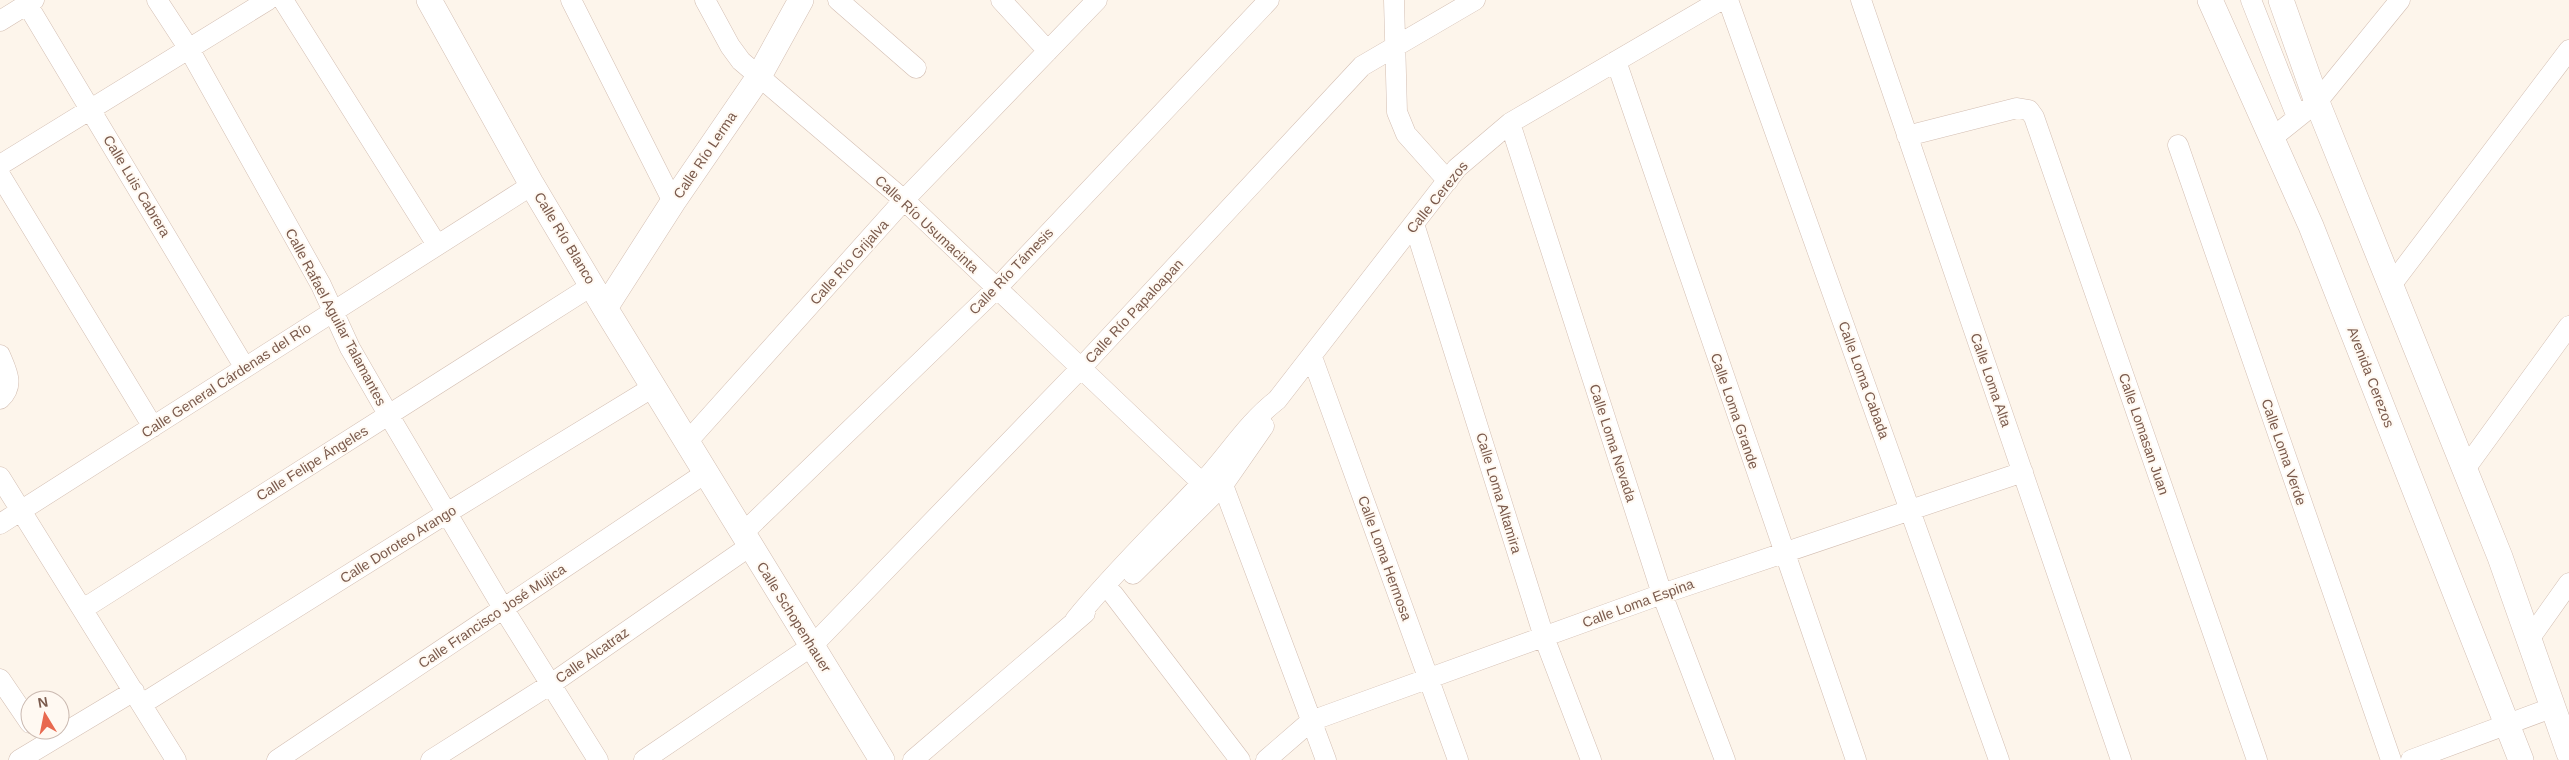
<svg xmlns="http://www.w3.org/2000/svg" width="2569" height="760" viewBox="0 0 2569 760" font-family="Helvetica,sans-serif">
	<rect width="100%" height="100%" fill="#fdf5eb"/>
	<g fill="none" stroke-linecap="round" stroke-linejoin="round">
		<defs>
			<path id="minor" d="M157 0 189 49 321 285 350 348 388 414 503 608 598 760
				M283 0 437 245
				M571 0 673 202
				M705 0 730 46 741 61 904 200 1202 483
				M838 0 916 68
				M1001 0 1048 51
				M1394 0 1397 112 1406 134 1448 181
				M1728 0 1999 760
				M1861 0 2121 760
				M2251 0 2297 117
				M27 4 245 368
				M0 21 34 0
				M1616 61 1856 760
				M1510 123 1662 594 1725 760
				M1907 136 2017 108 2029 110 2034 117 2257 760
				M2272 138 2317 102 2400 0
				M2178 145 2391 760
				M0 165 268 0
				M0 175 153 427
				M1414 224 1544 637 1591 760
				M2392 284 2569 50
				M0 355C7 372 15 385 0 399
				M1312 357 1458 760
				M688 441 904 200 1097 0
				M2465 469 2569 326
				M0 477 176 760
				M1223 485 1326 760
				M0 524 532 185
				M743 533 996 289 1269 0
				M1133 574 1223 485 1264 426
				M1113 594 1240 760
				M83 609 593 285
				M1075 620C1114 572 1158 530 1200 485 1227 457 1246 424 1277 400L1457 168 1510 123 1721 0
				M2530 638 2569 583
				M0 679 30 723
				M142 704 447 513 655 386
				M19 760 134 691
				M277 760 707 472
				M431 760 551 684 750 546
				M644 760 812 646 1080 369 1362 66 1475 0
				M913 760 1085 613
				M1266 760 1311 721 1662 594 2023 472
				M2411 760 2554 707"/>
			<path id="tertiary" d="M429 0 532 185 605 308 882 760
				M2210 0 2311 226 2521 760
				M2281 0 2317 102 2500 557 2569 753
				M605 308 673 202 758 78 801 0"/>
		</defs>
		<use href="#minor" stroke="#d3beb2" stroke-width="21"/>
		<use href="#tertiary" stroke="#d3beb2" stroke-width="26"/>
		<use href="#minor" stroke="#fff" stroke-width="20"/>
		<use href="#tertiary" stroke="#fff" stroke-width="25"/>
	</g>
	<g text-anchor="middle" stroke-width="4" stroke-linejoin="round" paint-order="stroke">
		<g font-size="14" fill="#7a5a4c" stroke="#fff9f2">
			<text transform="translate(705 155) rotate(-56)" y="5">Calle Río Lerma</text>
			<text transform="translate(137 186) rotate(59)" y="5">Calle Luis Cabrera</text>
			<text transform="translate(1437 197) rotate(-51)" y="5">Calle Cerezos</text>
			<text transform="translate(927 224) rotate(43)" y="5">Calle Río Usumacinta</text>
			<text transform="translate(565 238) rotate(59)" y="5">Calle Río Blanco</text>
			<text transform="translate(849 262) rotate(-48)" y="5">Calle Río Grijalva</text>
			<text transform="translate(1011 271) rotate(-46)" y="5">Calle Río Támesis</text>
			<text transform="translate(1134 311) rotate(-47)" y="5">Calle Río Papaloapan</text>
			<text transform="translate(336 317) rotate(62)" y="5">Calle Rafael Aguilar Talamantes</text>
			<text transform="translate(2371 377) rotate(69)" y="5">Avenida Cerezos</text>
			<text transform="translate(226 380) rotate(-33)" y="5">Calle General Cárdenas del Río</text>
			<text transform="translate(1864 380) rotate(70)" y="5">Calle Loma Cabada</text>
			<text transform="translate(1991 380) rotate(71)" y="5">Calle Loma Alta</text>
			<text transform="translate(1735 411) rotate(71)" y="5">Calle Loma Grande</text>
			<text transform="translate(2144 434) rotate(71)" y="5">Calle Lomasan Juan</text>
			<text transform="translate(1613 443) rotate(72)" y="5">Calle Loma Nevada</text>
			<text transform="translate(2284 452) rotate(71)" y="5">Calle Loma Verde</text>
			<text transform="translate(312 463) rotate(-32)" y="5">Calle Felipe Ángeles</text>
			<text transform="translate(1499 493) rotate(73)" y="5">Calle Loma Altamira</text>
			<text transform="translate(398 544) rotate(-32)" y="5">Calle Doroteo Arango</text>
			<text transform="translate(1385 558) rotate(70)" y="5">Calle Loma Hermosa</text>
			<text transform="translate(1638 603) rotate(-20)" y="5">Calle Loma Espina</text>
			<text transform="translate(492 616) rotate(-34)" y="5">Calle Francisco José Mujica</text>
			<text transform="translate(794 617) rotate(58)" y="5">Calle Schopenhauer</text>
			<text transform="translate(592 655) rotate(-35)" y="5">Calle Alcatraz</text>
		</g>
	</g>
	<g transform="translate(45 715) rotate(350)"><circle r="24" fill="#fff9f2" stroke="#cab9b0"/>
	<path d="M0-4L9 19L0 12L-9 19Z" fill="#e8694f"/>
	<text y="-8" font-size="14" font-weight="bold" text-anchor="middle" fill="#7a5a4c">N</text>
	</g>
</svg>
